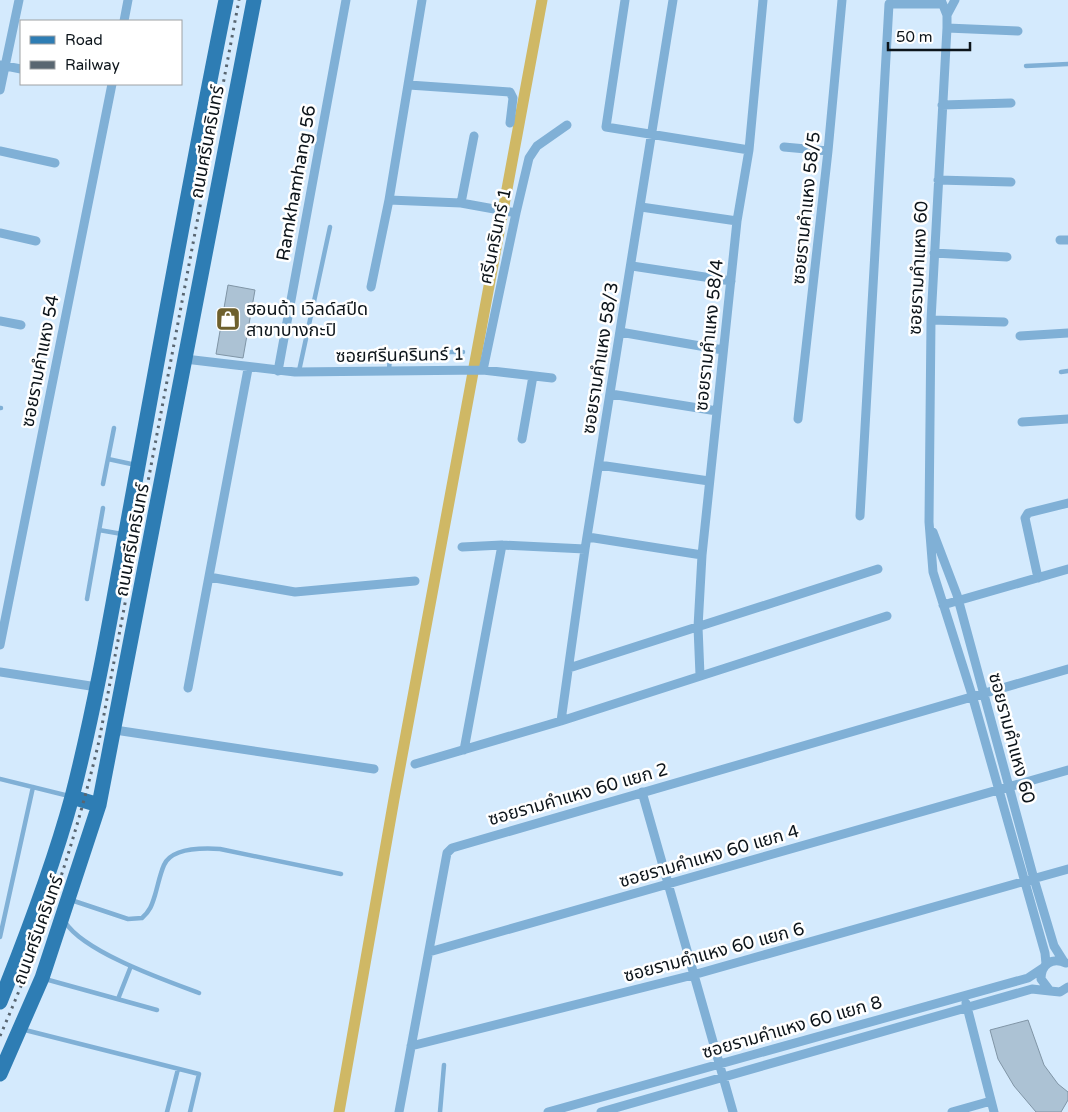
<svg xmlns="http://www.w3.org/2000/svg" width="1068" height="1112" viewBox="0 0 1068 1112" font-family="'Varela Round','Noto Sans Thai',sans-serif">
	<rect width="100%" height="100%" fill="#d4eafd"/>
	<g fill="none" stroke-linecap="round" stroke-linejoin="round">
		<path stroke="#cfb865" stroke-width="11" d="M339 1112 394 799 542 0"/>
	</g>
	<path fill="#acc2d4" stroke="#8095a6" d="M228 285 255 290 243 358 216 354Z
		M1028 1020 1044 1065 1058 1084 1068 1092V1100L1061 1112H1036L1014 1086 998 1059 990 1030Z"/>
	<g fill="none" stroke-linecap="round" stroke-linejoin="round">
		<path stroke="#80b0d6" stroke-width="4.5" d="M1026 66 1068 64
			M389 370 390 356 393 352H463
			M299 371 330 227
			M1061 372 1068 371
			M0 408H1
			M108 459 136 465
			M103 484 114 428
			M99 530 122 534
			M87 599 103 508
			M0 779 69 796
			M71 900 128 919 142 918C150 911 152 905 155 895 158 885 160 874 164 865 172 847 204 848 220 849L341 874
			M65 922C84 952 164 980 199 993
			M0 937 33 787
			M45 979 157 1010
			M118 999 131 966
			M21 1029 199 1074 190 1112
			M167 1112 178 1069
			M440 1112 444 1065"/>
		<path stroke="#80b0d6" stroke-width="9" d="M625 0 606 127 749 150
			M941 0 947 15V28L931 320 929 522 933 572 972 695 1045 953 1046 964
			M947 15 955 0
			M124 21 128 0
			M947 28 1018 31
			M0 65 21 69
			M409 85 510 92 513 98 510 123
			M0 90 19 0
			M942 105 1011 103
			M784 147 828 151
			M0 151 55 163
			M938 180 1011 182
			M389 200 461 203 516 213
			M461 203 474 136
			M641 207 737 221
			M0 233 36 241
			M1060 240H1068
			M934 253 1007 257
			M632 266 731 281
			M371 287 389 200 422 0
			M931 320 1004 322
			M0 321 21 325
			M620 332 723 350
			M1020 336 1068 333
			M185 359 295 372 483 370 552 378
			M483 370 516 213 529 158 537 146 567 125
			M278 371 346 0
			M611 394 717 411
			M798 419 828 151 842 0
			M1022 422 1068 419
			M522 439 533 376
			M599 465 709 481
			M860 516 889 4H941
			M933 532 957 595 1034 879 1054 946 1064 962
			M588 537 702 555
			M462 547 502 545 585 549
			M209 577 295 592 415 581
			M1038 578 1025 518 1028 513 1068 503
			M943 605 1068 569
			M0 645 112 84
			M569 668 878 569
			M0 672 97 687
			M700 675 698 627 702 555 737 221 749 150 763 0
			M188 688 248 369
			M561 721 585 549 673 0
			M115 730 374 769
			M464 750 502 545
			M415 764 561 721 887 616
			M642 792 733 1112
			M429 952 1068 770
			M1066 963C1052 957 1041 964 1041 979L1050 991 1060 992 1068 987
			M966 1003 994 1112
			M411 1046 693 975 1068 869
			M399 1112 447 853 452 848 1068 669
			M548 1112 1028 978 1043 968
			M601 1112 1032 989 1050 991
			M952 1112 991 1101"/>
		<path stroke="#2e7db4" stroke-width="15" d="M72 797 99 805
			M0 1002C27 935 53 867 72 797 98 696 115 591 134 488 164 325 193 162 226 0
			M0 1074 42 978 99 805 254 0"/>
		<path stroke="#596671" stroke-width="3" stroke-dasharray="2.5 5" stroke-linecap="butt" d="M0 1036C42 940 75 843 99 741L239 0"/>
	</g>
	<defs>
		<symbol id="shop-square" viewBox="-11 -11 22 22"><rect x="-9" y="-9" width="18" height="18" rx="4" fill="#6e602d" stroke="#fff"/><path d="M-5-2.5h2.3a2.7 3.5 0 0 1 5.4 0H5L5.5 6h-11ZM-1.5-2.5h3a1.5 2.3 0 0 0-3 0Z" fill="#fff"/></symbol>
	</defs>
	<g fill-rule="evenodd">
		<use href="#shop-square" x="214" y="305" width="28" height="28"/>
	</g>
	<g text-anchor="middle" stroke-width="5" stroke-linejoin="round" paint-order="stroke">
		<g font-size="18" fill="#0d151b" stroke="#fff">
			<text transform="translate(207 142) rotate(-79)" y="6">ถนนศรีนครินทร์</text>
			<text transform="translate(296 183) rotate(-80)" y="6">Ramkhamhang 56</text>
			<text transform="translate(806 208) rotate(-84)" y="6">ซอยรามคำแหง 58/5</text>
			<text transform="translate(495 236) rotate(-78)" y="6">ศรีนครินทร์ 1</text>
			<text transform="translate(918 268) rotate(-87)" y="6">ซอยรามคำแหง 60</text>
			<text transform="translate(709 335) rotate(-84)" y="6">ซอยรามคำแหง 58/4</text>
			<text transform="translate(400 355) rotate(-1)" y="6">ซอยศรีนครินทร์ 1</text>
			<text transform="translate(600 358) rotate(-81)" y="6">ซอยรามคำแหง 58/3</text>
			<text transform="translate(40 361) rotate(-79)" y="6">ซอยรามคำแหง 54</text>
			<text transform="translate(132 540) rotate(-79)" y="6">ถนนศรีนครินทร์</text>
			<text transform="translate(1012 738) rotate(75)" y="6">ซอยรามคำแหง 60</text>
			<text transform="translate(578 794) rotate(-16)" y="6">ซอยรามคำแหง 60 แยก 2</text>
			<text transform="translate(709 856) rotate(-16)" y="6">ซอยรามคำแหง 60 แยก 4</text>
			<text transform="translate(38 930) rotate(-70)" y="6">ถนนศรีนครินทร์</text>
			<text transform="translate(714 952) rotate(-15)" y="6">ซอยรามคำแหง 60 แยก 6</text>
			<text transform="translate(792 1027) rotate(-16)" y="6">ซอยรามคำแหง 60 แยก 8</text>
		</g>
		<g font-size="18" fill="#0d151b" stroke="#fff" text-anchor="start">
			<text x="246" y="315">ฮอนด้า เวิลด์สปีด<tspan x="246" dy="21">สาขาบางกะปิ</tspan></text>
		</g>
	</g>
	<rect x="20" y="20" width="162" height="65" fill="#ffffff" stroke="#9ea1a4"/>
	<rect x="30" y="36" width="25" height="8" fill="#2e7db4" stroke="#9ea1a4"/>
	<text x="65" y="45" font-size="15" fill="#0d151b">Road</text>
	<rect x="30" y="61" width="25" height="8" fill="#596671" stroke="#9ea1a4"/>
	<text x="65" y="70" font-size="15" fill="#0d151b">Railway</text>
	<path d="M888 42v8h82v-8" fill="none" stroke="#0d151b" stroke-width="2.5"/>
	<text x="896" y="42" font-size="15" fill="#0d151b" stroke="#ffffff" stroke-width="4" paint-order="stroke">50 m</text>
</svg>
